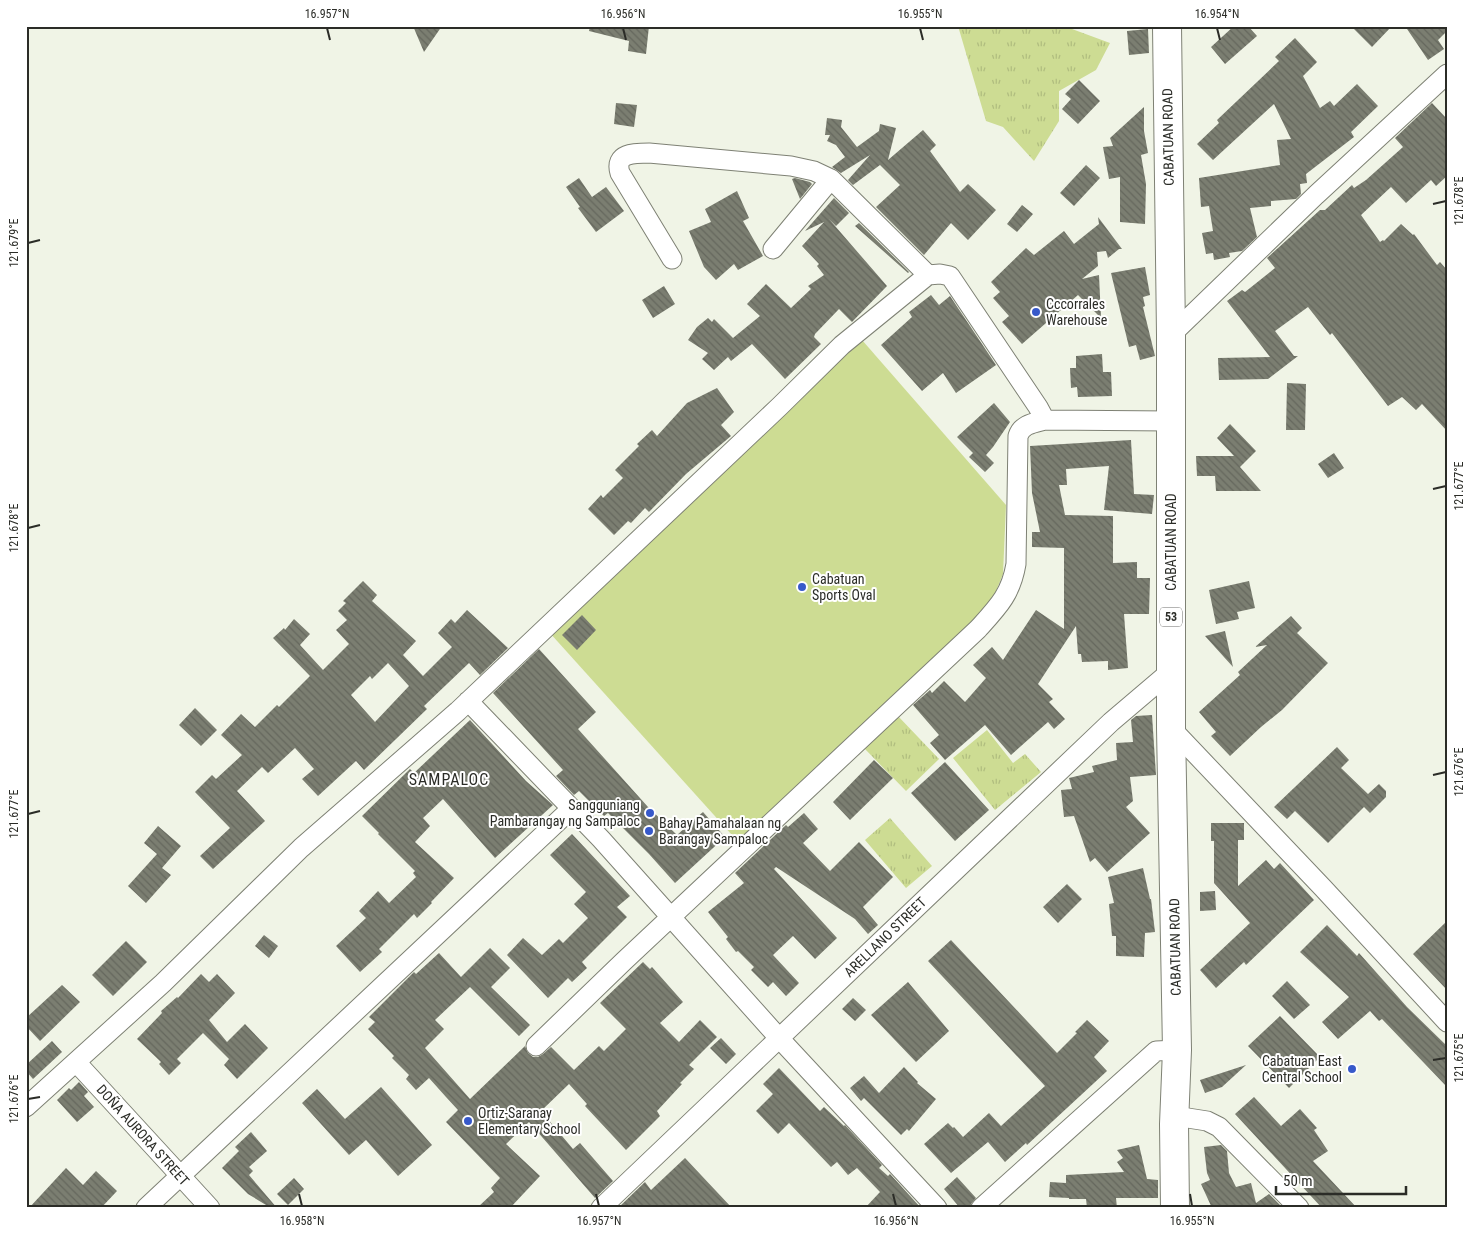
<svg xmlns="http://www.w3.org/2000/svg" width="1473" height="1234" viewBox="0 0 1473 1234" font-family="'Roboto Condensed',sans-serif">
	<defs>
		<pattern id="grass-tufts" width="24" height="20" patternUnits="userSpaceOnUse" patternTransform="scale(1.25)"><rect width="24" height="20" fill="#cddc93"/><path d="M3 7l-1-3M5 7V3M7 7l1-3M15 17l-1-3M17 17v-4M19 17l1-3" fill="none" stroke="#b0bd7f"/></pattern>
		<pattern id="building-back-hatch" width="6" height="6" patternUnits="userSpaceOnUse" patternTransform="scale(1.25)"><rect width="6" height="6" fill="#7b7e71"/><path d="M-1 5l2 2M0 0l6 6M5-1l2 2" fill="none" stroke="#65675d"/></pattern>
	</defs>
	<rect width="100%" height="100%" fill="#f0f4e6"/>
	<path fill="url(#grass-tufts)" d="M958 26H1073L1072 29 1110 43 1096 70 1059 91V121L1034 161 1003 127 986 121Z
		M897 715 939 759 906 791 864 748Z
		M987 730 1013 763 1025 754 1041 772 995 810 953 758Z
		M890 818 932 866 906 888 865 840Z"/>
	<path fill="#cddc93" d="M862 340 1006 505 1003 574 992 601 973 622 741 845 549 632Z"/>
	<path fill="url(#building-back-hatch)" fill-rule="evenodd" d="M413 26H442L424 52Z
		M590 26H649L646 54 628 51 629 41 589 31Z
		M1234 26H1248L1257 36 1225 64 1211 47Z
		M1351 26H1392L1372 47Z
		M1405 26H1447V31L1438 40 1444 49 1428 60Z
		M1148 29 1149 53 1129 55 1127 31Z
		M1295 38 1317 62 1303 76 1320 108 1330 101 1334 106 1357 84 1378 106 1351 132 1354 137 1306 174 1307 183 1300 184 1301 194 1296 199 1271 201V206L1250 208 1257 237 1242 251 1229 253 1230 257 1214 260 1213 253 1206 254 1202 233 1213 231 1209 206 1201 207 1199 178 1280 165 1277 140 1291 139 1274 104 1213 160 1197 144 1219 123 1217 120 1279 61 1275 57Z
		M1079 80 1100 101 1078 124 1062 109 1071 99 1065 94Z
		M616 103 637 105 634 127 614 124Z
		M1432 103 1447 119V176L1436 186 1431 180 1406 203 1391 187 1361 215 1380 242 1383 240 1384 241 1401 224 1413 235 1414 234 1437 265 1440 262 1447 270V431L1422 404 1416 410 1402 397 1388 406 1332 333 1330 335 1308 307 1275 331 1294 356H1298L1268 379 1219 380 1218 358 1270 357 1227 301 1242 290 1245 292 1275 268 1267 258 1320 210H1325L1352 185 1354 188 1366 180 1403 147 1395 138Z
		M1144 107V131L1148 153 1141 155 1146 184 1145 224 1120 222V177L1109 179 1103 147 1113 146 1110 138Z
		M827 118 842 120 841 127 857 147 879 131 880 124 896 128 888 160 923 130 936 145 930 151 960 192 968 184 996 210 968 240 951 223 924 255 876 207 900 185 880 165 853 185 848 180 870 155 841 173 832 167 845 157 836 145 827 141 830 135H825Z
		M1086 165 1100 178 1074 206 1060 193Z
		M579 178 592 197 606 187 624 211 596 232 578 208 580 207 566 187Z
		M795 178 810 182 812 184 800 199 792 179Z
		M737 191 749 218 743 221 763 256 738 270 734 264 716 280 704 267 689 231 711 222 705 209Z
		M834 198 849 213 836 226 829 219 887 286 852 322 839 309 815 334 814 337 821 344 785 379 752 344 731 361 728 357 714 370 702 359 708 353 688 340 697 327 708 318 712 322 714 319 733 338 760 316 747 304 766 284 791 308 811 289 808 286 824 275 817 266 819 264 802 246 824 222 805 231Z
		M1022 205 1033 214 1017 232 1007 224Z
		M1098 217 1122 249H1119L1108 258 1106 251 1097 252 1098 266 1082 279 1099 275 1101 318 1078 295 1022 344 1002 322 1009 316 993 298 1000 292 991 282 1026 248 1034 255 1064 231 1074 244 1099 224Z
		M859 223 909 272 908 273 855 226Z
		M1145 267 1150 295 1143 297 1145 306 1143 307 1155 356 1140 360 1136 345 1129 347 1111 273Z
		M664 286 675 304 653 318 642 300Z
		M931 295 939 305 950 296 996 365 956 393 943 373 922 391 881 345 912 317 909 312Z
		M1102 354 1103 372H1111L1112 396 1078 397 1077 387 1071 388 1070 368H1076V356Z
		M1287 383 1306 384 1305 430H1286Z
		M717 388 734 412 721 425 731 436 686 474 649 512 645 508 631 523 628 521 614 535 588 509 601 495 603 498 623 478 615 470 639 446 637 444 652 430 657 436 687 403Z
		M994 403 1010 422 993 447 986 455 994 463 985 472 969 457 973 453 957 437Z
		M1230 424 1256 451 1240 467 1261 491H1216L1215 476H1197L1196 456H1234L1217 438Z
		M1131 440 1134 494 1154 495 1152 514 1104 510 1109 466 1066 469 1067 485H1059L1065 515 1113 516V563L1137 562V578H1150L1149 614H1124L1128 668 1108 670V661L1082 662 1081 654H1078L1076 626 1038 684 1053 699 1049 702 1065 719 1054 729 1048 722 1011 755 985 725 945 760 930 743 939 735 913 705 930 690 932 693 944 681 965 702 986 678 973 665 992 647 1003 660 1036 610 1064 629V548L1032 547V532H1040L1032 493 1030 446Z
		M1334 453 1344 468 1328 478 1318 464Z
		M363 581 377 595 372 601 416 641 403 655 423 676 452 647 438 633 451 619 455 623 467 610 508 648 480 675 469 663 424 706 427 709 364 770 356 761 318 796 302 779 314 769 295 748 268 773 262 767 237 791 265 821 213 869 200 856 230 828 195 792 212 775 216 779 242 755 221 735 241 714 255 727 277 705 279 707 310 676 273 638 284 628 285 630 294 619 310 634 300 645 323 670 349 644 336 630 347 620 338 611 346 603 343 601ZM388 663 409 686 375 722 351 695 370 676 372 679Z
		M1249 581 1255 608 1237 612 1239 619 1216 624 1209 590Z
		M582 615 596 630 577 650 562 635Z
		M1291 616 1302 628 1297 633 1328 663 1282 710 1261 727 1230 756 1211 736 1216 732 1199 712 1240 675 1238 672 1267 645 1255 647Z
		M1225 631 1233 667 1205 636Z
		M539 649 596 712 578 729 648 807 677 835 703 812 725 837 675 883 649 854 608 813 604 816 579 791 574 795 556 776 563 770 493 693Z
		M195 708 217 730 201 746 179 725Z
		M1152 715 1156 775 1130 777 1133 801 1126 807 1150 833 1107 872 1095 858 1090 862 1074 816 1064 817 1061 790 1072 789 1069 778 1094 772 1092 766 1117 760 1116 743 1133 742 1131 720 1136 716Z
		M470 720 526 781 553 805 495 858 443 799 423 818 430 826 415 842 454 878 431 902 432 903 417 918 414 914 379 949 382 952 360 972 336 946 366 918 359 911 378 891 389 903 416 877 413 873 415 871 378 834 379 833 362 816 410 769 414 773Z
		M1337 747 1349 760 1341 768 1368 794 1379 784 1386 791V797L1370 813 1364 807 1328 843 1295 811 1287 819 1274 807Z
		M874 760 893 778 850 820 833 802Z
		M945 762 989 810 955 841 911 793Z
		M804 813 818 829 803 843 830 871 859 842 893 877 863 907 878 925 868 934 855 919 776 867 774 869 837 938 815 959 793 936 773 955 799 983 786 996 773 982 768 987 751 970 754 967 738 951 736 952 726 939 728 937 708 912 744 883 735 873 786 825 788 827Z
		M1211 823H1244V840H1238V886L1266 860 1274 869 1280 863 1314 900 1246 965 1244 962 1216 988 1200 970 1250 923 1214 883V841H1211Z
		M158 826 181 846 162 868 171 875 146 903 128 886 157 854 144 843Z
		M572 834 630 896 617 907 627 917 582 962 587 968 572 982 568 978 548 998 507 955 523 938 542 955 559 939 563 943 588 918 574 904 586 892 550 855Z
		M1143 868 1150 899H1151L1155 932 1145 933 1144 957 1116 956V936H1112L1109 904 1114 903 1108 877Z
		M1067 884 1082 899 1058 923 1043 907Z
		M1215 891 1216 910 1200 911V892Z
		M1447 921V990L1413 954Z
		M1327 925 1357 956 1359 953 1407 1007 1447 1046V1087L1382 1019 1379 1021 1370 1011 1338 1039 1322 1022 1349 997 1300 952Z
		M264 935 278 946 269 958 255 946Z
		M951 940 1057 1053 1077 1033 1075 1032 1087 1020 1109 1041 1094 1057 1107 1071 1027 1145 1026 1143 1005 1162 988 1142 951 1173 924 1144 948 1123 953 1128 954 1127 963 1137 989 1113 1001 1126 1045 1086 928 961Z
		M126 941 147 962 113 996 92 975Z
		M490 948 510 968 491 987 530 1025 519 1036 470 987 435 1020 444 1029 425 1048 470 1099 525 1046 528 1053 533 1057H538L543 1054 551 1047 574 1070 599 1046 604 1051 626 1029 600 1003 643 962 650 969 652 967 683 1002 660 1023 679 1042 700 1020 717 1037 689 1065 694 1069 680 1083 682 1084 657 1111 660 1116 626 1150 585 1106 587 1104 569 1084 541 1111 573 1149 580 1143 613 1181 595 1198 529 1122 506 1144 540 1176 510 1208H477L494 1192 491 1188 500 1178 446 1122 458 1110 446 1097 429 1078 416 1090 406 1079 409 1075 392 1058 394 1056 368 1029 375 1022 369 1017 414 972 416 974 439 953 461 977Z
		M201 974 209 982 217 974 235 993 209 1020 227 1042 245 1024 268 1048 237 1079 224 1065 229 1059 203 1033 177 1059 181 1063 169 1075 159 1064 161 1062 137 1039 162 1013 161 1011 177 997 178 998Z
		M1287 981 1310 1005 1294 1019 1272 996Z
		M908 982 949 1031 916 1062 871 1015Z
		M62 985 80 1002 40 1041 26 1026V1018Z
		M853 998 866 1010 855 1021 842 1009Z
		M1280 1016 1320 1057 1289 1088 1248 1046Z
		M721 1038 736 1054 726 1064 710 1048Z
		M52 1041 62 1052 33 1079 26 1071V1065Z
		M1246 1065 1222 1087 1205 1093 1200 1080Z
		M904 1067 918 1082 917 1083 936 1099 909 1131 907 1129 901 1135 864 1098 861 1101 850 1088 864 1076 879 1093Z
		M779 1068 820 1111 824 1107 844 1126 845 1125 882 1165 879 1168 888 1176 890 1174 921 1208H865L880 1192 857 1168 848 1175 837 1162 831 1167 789 1123 778 1134 756 1111 773 1094 763 1084Z
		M79 1082 88 1092 84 1096 94 1107 77 1122 57 1100 69 1088 71 1090Z
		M381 1087 432 1145 398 1176 366 1140 349 1155 302 1103 317 1089 345 1119Z
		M1254 1097 1281 1126 1300 1109 1317 1128 1314 1130 1328 1151 1313 1161 1357 1208H1322L1235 1114Z
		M251 1132 267 1151 249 1167 253 1171 249 1175 277 1208H271L248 1194 222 1168 239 1151 235 1147Z
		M1139 1145 1147 1179 1158 1180V1198H1116L1117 1208H1087L1086 1199H1069V1198L1049 1197 1050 1182 1066 1183V1175L1124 1172 1117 1162 1123 1158 1117 1150Z
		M1221 1145 1227 1151 1229 1173 1236 1187 1251 1183 1256 1203 1269 1194 1283 1208H1212L1201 1184 1210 1180 1207 1173 1204 1147Z
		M685 1158 732 1208H618L645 1182 651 1190Z
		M66 1168 83 1185 96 1171 117 1191 101 1208H29Z
		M957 1177 976 1198 971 1204 970 1208H960L944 1189Z
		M294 1178 304 1189 288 1205 277 1194Z"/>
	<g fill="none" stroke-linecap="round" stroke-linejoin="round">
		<defs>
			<path id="street" d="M773 249 831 179
				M672 259 620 173C614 153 634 153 649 153L791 166 814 171 831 179 928 275
				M1171 335 1316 195 1447 74
				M468 701 601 839 779 1038 937 1208
				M1171 728 1323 888 1447 1022
				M536 1046 624 961 978 629C998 607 1011 594 1016 564L1018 436C1022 424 1034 423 1045 420L1171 421
				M76 1062 210 1208
				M26 1107 163 983 301 848 458 711 780 406 842 345 928 275 940 274 950 276 1038 407 1045 420
				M1175 1116 1207 1121 1219 1127 1299 1208
				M146 1208 571 809
				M601 1208 1111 722 1171 671
				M981 1208 1156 1051 1177 1050"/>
			<path id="highway" d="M1167 26 1171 335V728L1177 1050 1174 1124 1175 1208"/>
		</defs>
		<use href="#street" stroke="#7e8174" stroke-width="21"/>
		<use href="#highway" stroke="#7e8174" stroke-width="30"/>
		<use href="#street" stroke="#fff" stroke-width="19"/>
		<use href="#highway" stroke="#fff" stroke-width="28"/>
	</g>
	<path fill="none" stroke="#2b2c27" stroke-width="2" d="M327 28 330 40M623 28 626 40M920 28 923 40M1217 28 1220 40M1433 204 1446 201M28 243 40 240M1433 489 1446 486M28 528 40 525M1433 775 1446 772M28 814 40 811M1433 1060 1446 1058M28 1099 40 1097M299 1194 302 1206M596 1194 599 1206M893 1194 896 1206M1190 1194 1192 1206"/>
	<g fill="#3759ca" stroke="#fff" stroke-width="2">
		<circle cx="1036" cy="312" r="5"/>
		<circle cx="802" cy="587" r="5"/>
		<circle cx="650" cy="813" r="5"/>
		<circle cx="649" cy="831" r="5"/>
		<circle cx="1352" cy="1069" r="5"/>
		<circle cx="468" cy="1121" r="5"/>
	</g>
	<g text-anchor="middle" stroke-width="4" stroke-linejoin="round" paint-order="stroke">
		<rect fill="#fff" stroke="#6b6b68" stroke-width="1" x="1160" y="607.5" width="22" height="19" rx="4"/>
		<g font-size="12" font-weight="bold" fill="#2b2c27">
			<text x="1171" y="621">53</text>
		</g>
		<g font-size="14" fill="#2b2c27" stroke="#fff">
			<text transform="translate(1168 137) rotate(-91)" y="5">CABATUAN ROAD</text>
			<text transform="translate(1171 542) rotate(-90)" y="5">CABATUAN ROAD</text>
			<text transform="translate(885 937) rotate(-44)" y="5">ARELLANO STREET</text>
			<text transform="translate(1175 947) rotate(-91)" y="5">CABATUAN ROAD</text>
			<text transform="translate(143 1135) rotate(48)" y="5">DOÑA AURORA STREET</text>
		</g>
		<g font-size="14" fill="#2b2c27" stroke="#fff" text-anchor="start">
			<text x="1046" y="309">Cccorrales<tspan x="1046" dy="16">Warehouse</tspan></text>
			<text x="812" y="584">Cabatuan<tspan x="812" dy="16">Sports Oval</tspan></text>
			<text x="640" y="810" text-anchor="end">Sangguniang<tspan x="640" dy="16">Pambarangay ng Sampaloc</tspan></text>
			<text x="659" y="828">Bahay Pamahalaan ng<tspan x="659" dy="16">Barangay Sampaloc</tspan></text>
			<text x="1342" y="1066" text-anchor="end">Cabatuan East<tspan x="1342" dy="16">Central School</tspan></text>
			<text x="478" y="1118">Ortiz-Saranay<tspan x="478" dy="16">Elementary School</tspan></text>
		</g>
		<g font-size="16" letter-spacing="1" fill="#2b2c27" stroke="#fff">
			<text x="449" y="785">SAMPALOC</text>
		</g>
	</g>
	<rect width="1473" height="1234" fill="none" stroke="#ffffff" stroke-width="55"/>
	<path d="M1276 1186v8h130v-8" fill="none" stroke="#2b2c27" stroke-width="2.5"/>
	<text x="1283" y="1186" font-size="15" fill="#2b2c27" stroke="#ffffff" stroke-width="4" paint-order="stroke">50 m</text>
	<rect x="28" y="28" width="1418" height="1178" fill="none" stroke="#2b2c27" stroke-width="2"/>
	<g font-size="12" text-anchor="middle" fill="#2b2c27">
		<text x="327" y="18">16.957°N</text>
		<text x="623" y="18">16.956°N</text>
		<text x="920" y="18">16.955°N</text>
		<text x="1217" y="18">16.954°N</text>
		<text transform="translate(1459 201) rotate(-90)" y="4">121.678°E</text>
		<text transform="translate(14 243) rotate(-90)" y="4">121.679°E</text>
		<text transform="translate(1459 486) rotate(-90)" y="4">121.677°E</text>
		<text transform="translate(14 528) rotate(-90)" y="4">121.678°E</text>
		<text transform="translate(1459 772) rotate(-90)" y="4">121.676°E</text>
		<text transform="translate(14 814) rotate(-90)" y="4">121.677°E</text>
		<text transform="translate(1459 1058) rotate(-90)" y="4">121.675°E</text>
		<text transform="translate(14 1099) rotate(-90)" y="4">121.676°E</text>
		<text x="302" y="1225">16.958°N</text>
		<text x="599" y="1225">16.957°N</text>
		<text x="896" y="1225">16.956°N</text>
		<text x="1192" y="1225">16.955°N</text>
	</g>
</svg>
